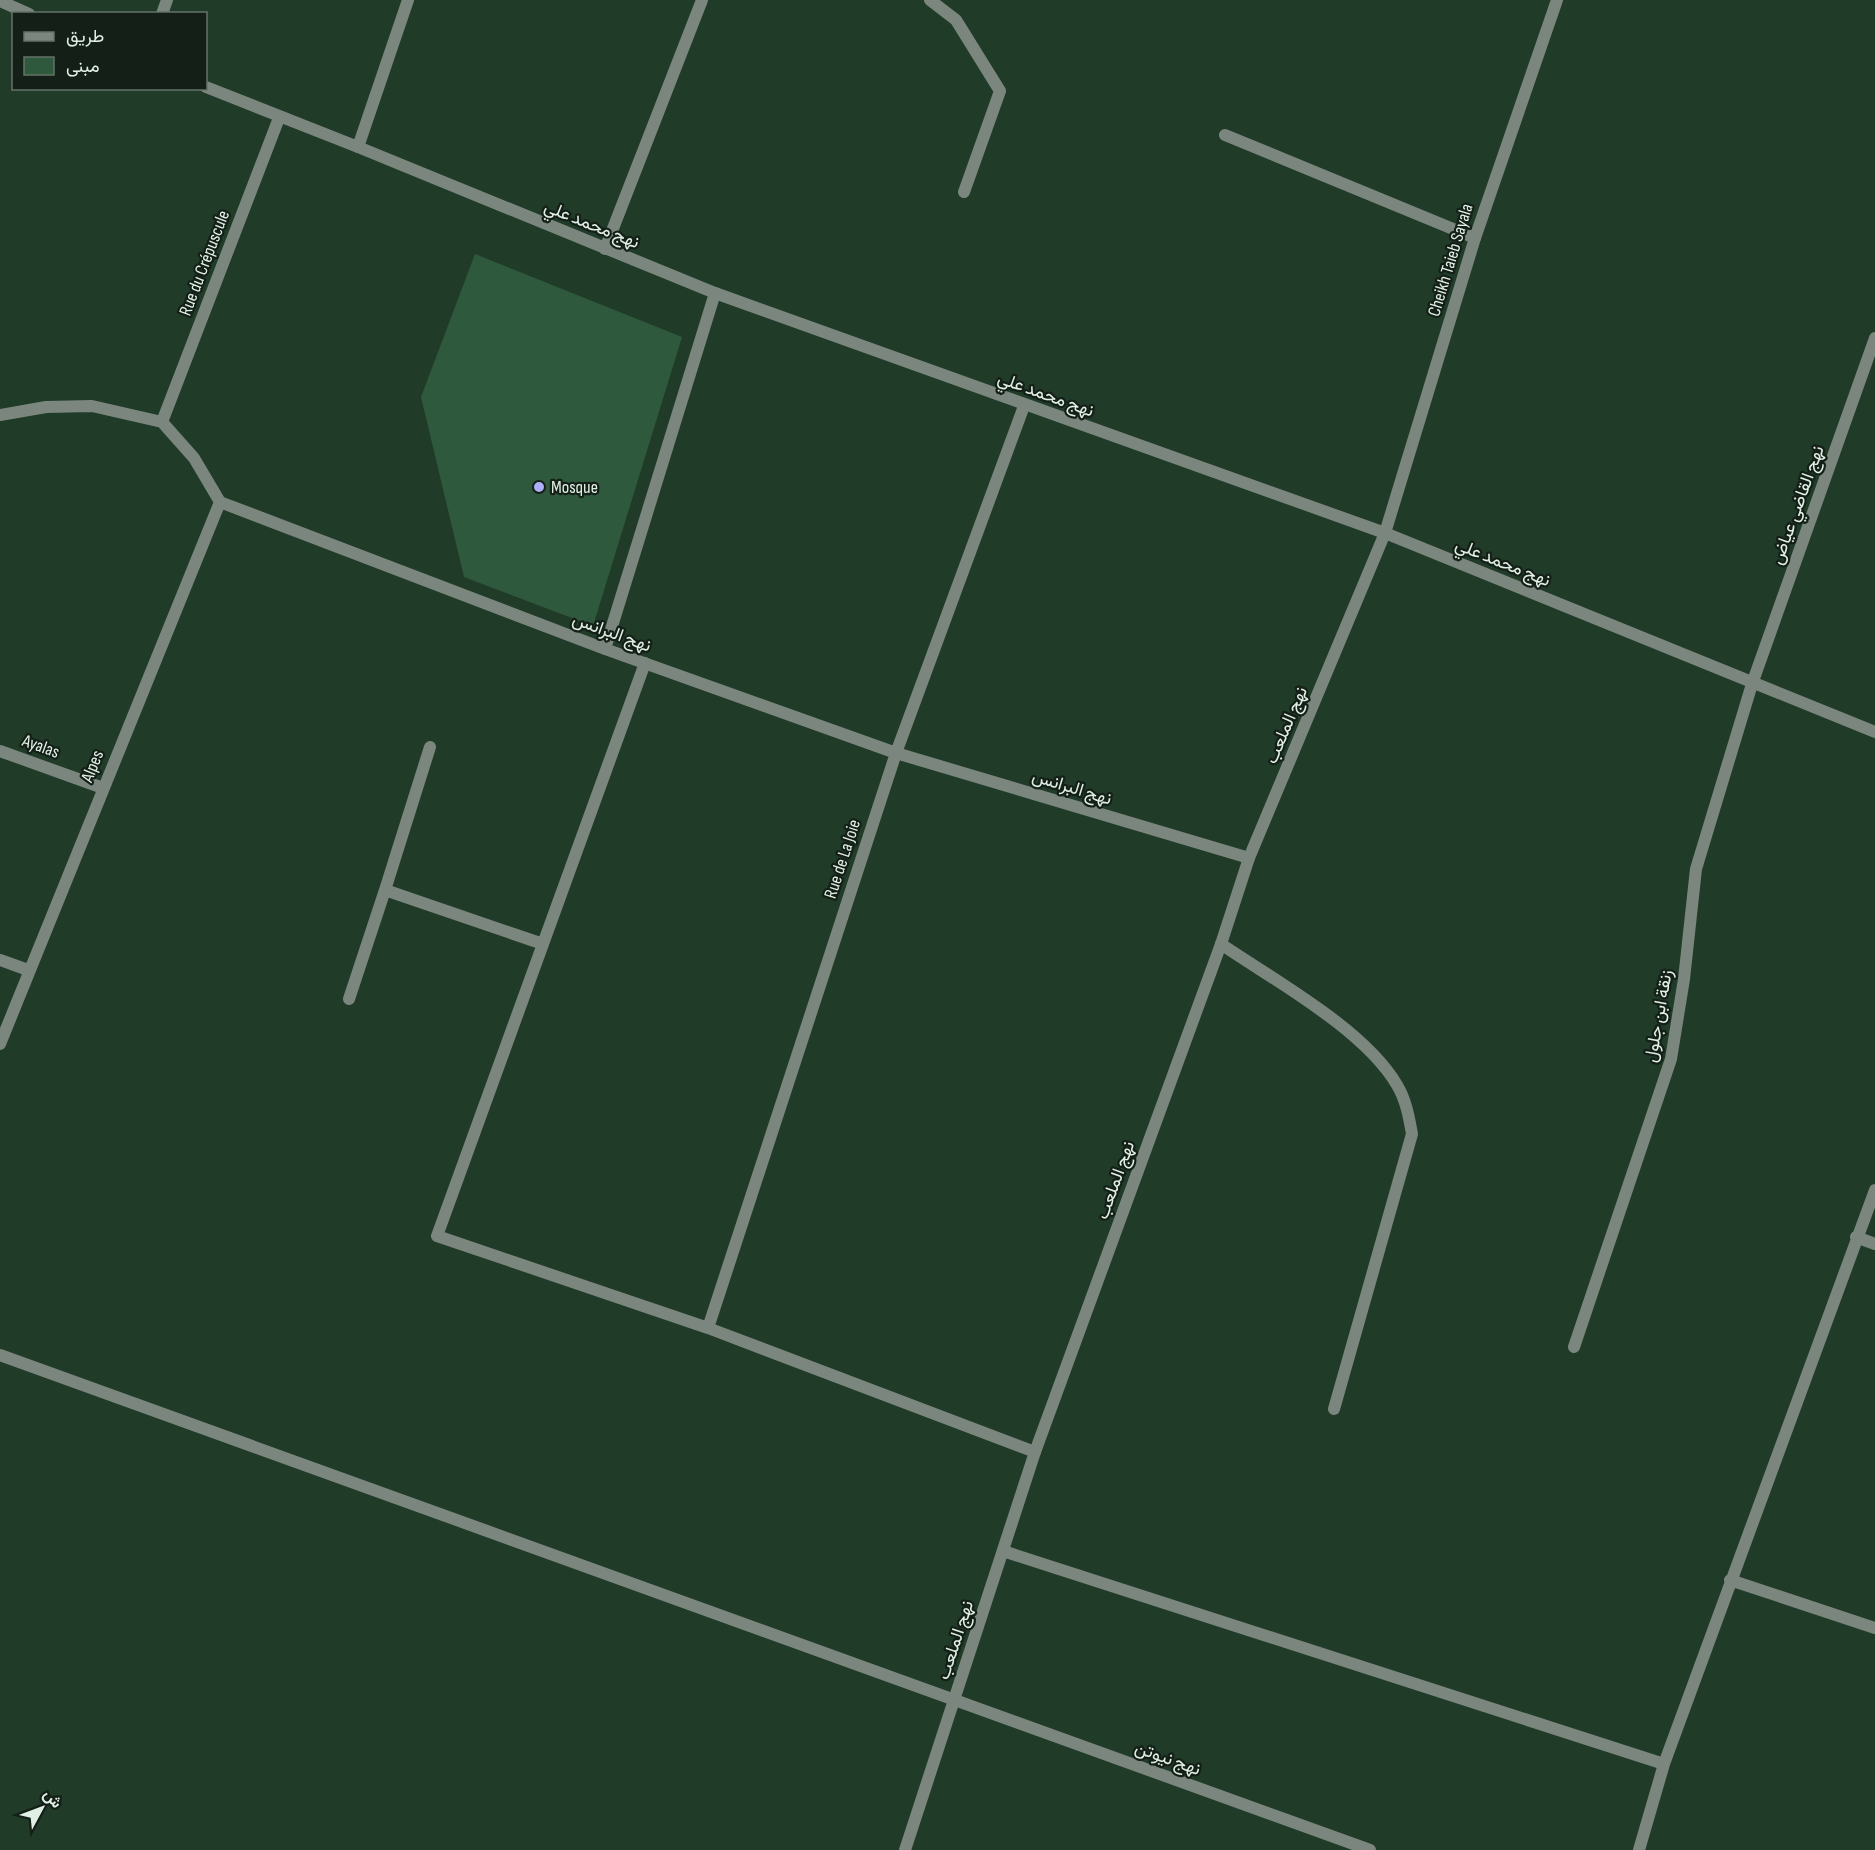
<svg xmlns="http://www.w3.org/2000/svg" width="1875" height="1850" viewBox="0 0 1875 1850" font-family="'Sofia Sans Condensed',Vazirmatn,sans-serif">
	<rect width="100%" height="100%" fill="#213b29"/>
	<path fill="#2e593c" d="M475 254 682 337 593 626 464 577 421 397Z"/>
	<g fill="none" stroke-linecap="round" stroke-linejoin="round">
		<path stroke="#7b877e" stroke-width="12" d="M930 0 956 20 1000 91 964 192
			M162 14 167 0
			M1225 135 1475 238
			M358 147 408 0
			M605 249 702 0
			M0 415 46 407 92 406 162 422 194 458 220 502 605 649 896 753 1249 858
			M162 422 279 118
			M605 649 715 293
			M645 663 437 1236 708 1328 1035 1452
			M0 751 103 788
			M385 890 430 747
			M1221 944C1275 981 1364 1029 1397 1085 1406 1100 1409 1117 1412 1134L1334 1409
			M0 960 28 970
			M349 999 385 890 543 944
			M0 1044 220 502
			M1856 1237 1875 1244
			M708 1328 896 753 1024 406
			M1574 1347 1671 1059 1684 979 1696 869 1752 684 1875 338
			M0 1355 1370 1850
			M1003 1551 1664 1764
			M1730 1580 1875 1628
			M1639 1850 1664 1764 1875 1190"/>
		<path stroke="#7b877e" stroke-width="12" d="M0 1 29 14
			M206 87 358 147 715 293 1385 533 1875 732
			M905 1850 1035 1452 1221 944 1249 858 1385 533 1475 238 1557 0"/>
	</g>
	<circle fill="#aeaefa" stroke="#131f17" stroke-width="2" cx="539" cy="487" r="6"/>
	<g text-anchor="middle" stroke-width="4.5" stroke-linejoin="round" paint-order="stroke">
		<g font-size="18" fill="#e1f0e4" stroke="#131f17">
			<text transform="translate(592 224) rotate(22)" y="6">نهج محمد علي</text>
			<text transform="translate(1450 260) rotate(-73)" y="6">Cheikh Taieb Sayala</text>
			<text transform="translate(204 263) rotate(-69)" y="6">Rue du Crépuscule</text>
			<text transform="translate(1046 394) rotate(20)" y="6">نهج محمد علي</text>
			<text transform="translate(1797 505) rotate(-70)" y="6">نهج القاضي عياض</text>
			<text transform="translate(1503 562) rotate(22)" y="6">نهج محمد علي</text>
			<text transform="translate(612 632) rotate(20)" y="6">نهج البرانس</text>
			<text transform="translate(1286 725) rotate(-67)" y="6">نهج الملعب</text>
			<text transform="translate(41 746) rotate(20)" y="6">Ayalas</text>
			<text transform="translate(92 766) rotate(-68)" y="6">Alpes</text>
			<text transform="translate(1072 787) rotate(17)" y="6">نهج البرانس</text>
			<text transform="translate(842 859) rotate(-72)" y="6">Rue de La Joie</text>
			<text transform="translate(1658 1016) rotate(-80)" y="6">زنقة ابن جلول</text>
			<text transform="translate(1115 1180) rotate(-70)" y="6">نهج الملعب</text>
			<text transform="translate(955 1640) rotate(-72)" y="6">نهج الملعب</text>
			<text transform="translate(1168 1758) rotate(20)" y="6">نهج نيوتن</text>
		</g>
		<g font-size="18" fill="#e1f0e4" stroke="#131f17" text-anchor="start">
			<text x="551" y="493">Mosque</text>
		</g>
	</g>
	<rect x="12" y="12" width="195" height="78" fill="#131f17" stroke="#657369" stroke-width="1.5"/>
	<rect x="24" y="32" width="30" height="9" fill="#7b877e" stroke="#657369" stroke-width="1.5"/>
	<text x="66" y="42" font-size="18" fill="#e1f0e4">طريق</text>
	<rect x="24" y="57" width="30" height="18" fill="#2e593c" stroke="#657369" stroke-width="1.5"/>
	<text x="66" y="72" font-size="18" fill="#e1f0e4">مبنى</text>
	<g transform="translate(42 1808) rotate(49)" stroke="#131f17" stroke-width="4.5" paint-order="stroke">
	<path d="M0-4.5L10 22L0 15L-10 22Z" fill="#e1f0e4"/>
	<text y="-9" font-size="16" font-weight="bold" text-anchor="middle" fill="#e1f0e4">ش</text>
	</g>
</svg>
